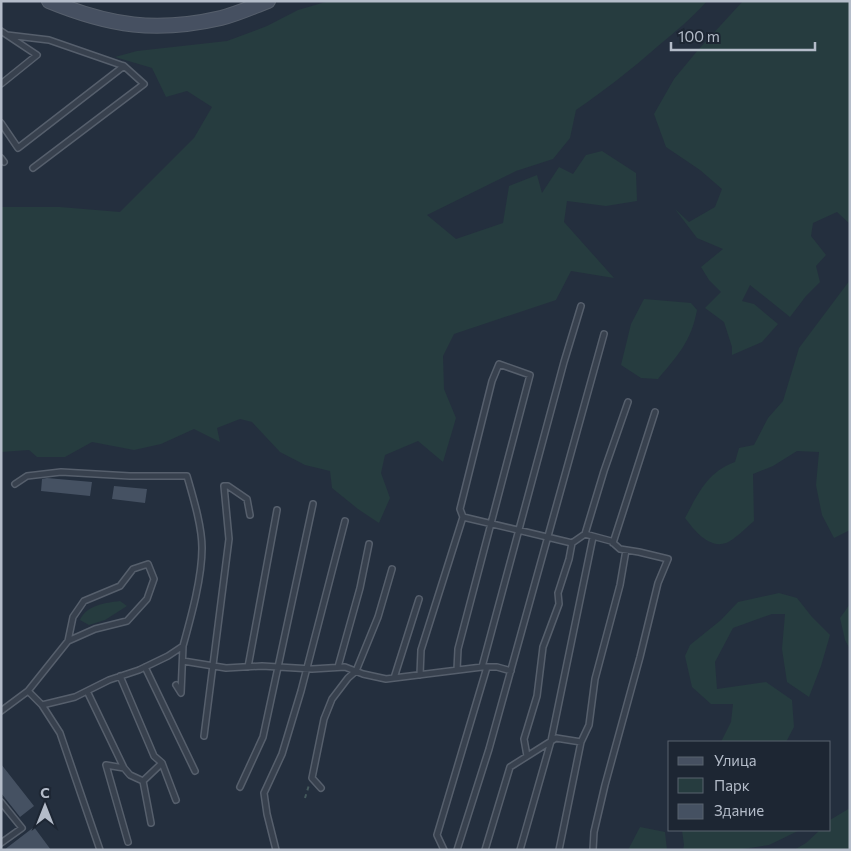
<svg xmlns="http://www.w3.org/2000/svg" width="851" height="851" viewBox="0 0 851 851" font-family="Commissioner,sans-serif">
	<rect width="100%" height="100%" fill="#242f3e"/>
	<path fill="#263c3f" d="M329 1H707C692 18 675 32 658 46 632 69 605 90 576 110L570 138 553 159 516 171 427 215 456 239 503 223 509 186 537 175 542 193 559 167 573 174 586 155 602 151 636 173 637 201 606 206 567 201 564 222 614 278 571 271 556 300 454 334 443 356 444 389 456 418 443 462 418 441 385 455 381 473 390 498 379 523 358 509 332 488 330 471 305 465 280 452 252 422 240 419 217 428 220 442 194 429 161 444 134 450 92 442 65 457H37L29 450 1 452V207H60L120 212 194 138 212 107 187 91 166 97 152 68 115 57 137 51 227 41 267 26 298 10Z
		M743 1H850V224L837 212 813 223 811 236 826 255 816 266 820 282 806 296 790 317 750 285 742 301 754 304 778 324 762 342 732 355V347L724 322 705 308 721 292 709 280 701 267 723 249 697 238 675 209 689 222 715 207 722 189 700 170 666 147 654 114 674 79 698 50Z
		M850 280V530L834 538 822 515 816 485 819 452 797 451 773 466 753 474 754 521C747 527 734 540 726 543 709 549 694 530 685 518 698 494 707 472 735 462L739 448 754 445 768 418 783 401 799 348Z
		M644 299 691 303 697 310C691 342 678 355 658 379L641 378 621 365 631 324Z
		M779 593 797 598 812 617 830 635 821 666 809 697 787 682 782 649 785 614H772L733 628 715 662 717 689 766 682 792 700 794 727 786 742H721L731 722 733 704H711L692 687 685 656 690 645 721 620 738 602Z
		M120 601 127 606 105 620 89 625 80 620C87 605 104 603 120 601Z
		M850 604V649L845 640 840 618Z
		M850 808V850H794L806 843 820 830H830V820Z
		M640 827 665 832 667 850H628Z
		M682 830H800L769 845 737 850H683L684 845Z"/>
	<path fill="#455162" d="M47 478 92 482 90 496 41 491 42 479Z
		M114 486 147 489 145 503 112 499Z
		M1 764 34 806 20 817 1 793Z
		M34 827 51 850H4Z"/>
	<g fill="none" stroke-linecap="round" stroke-linejoin="round">
		<defs>
			<path id="service" d="M1 31 37 55 1 84
				M1 123 18 148 124 66 49 40 7 35
				M1 158 4 162
				M33 168 144 84 124 66
				M15 484 27 476 61 472 130 476H187C193 497 202 526 202 548 202 578 191 617 183 646L168 656 139 670 109 680 75 697 42 705 28 691
				M463 517 572 543
				M585 534 611 541 620 549 639 552 668 559 658 583 640 657 605 785 594 832 593 850
				M613 543 655 412
				M183 661 226 668 262 666 312 669 345 667 363 674 386 679 394 678 419 599
				M145 667 195 771
				M248 667 277 510
				M338 667 360 588 369 544
				M482 667 564 362 581 306
				M420 675 421 650 463 517 460 509 492 381 499 364 530 375 458 649 457 670
				M120 676 154 756 162 763
				M394 678 482 667H497L511 671
				M176 685 181 693 183 646
				M87 691 124 768 106 765 128 842
				M42 705 60 733 100 850
				M1 711 28 691 68 641 95 629 127 621 147 599 154 579 148 564 133 569 120 586 84 601 73 617 68 641
				M204 736 229 539 224 486H228L247 499 250 515
				M527 756 524 739 537 696 543 647 559 604 558 593 569 559 572 543 585 534 604 471 628 402
				M124 768 130 775 143 781 151 823
				M143 781 162 763 176 800
				M240 787 263 737 313 504
				M321 788 312 778 324 719 332 699 348 678 356 671 378 617 392 569
				M1 802 22 828 1 843
				M276 850 267 814 264 793 282 754 301 691 345 521
				M444 850 437 835 487 667
				M457 850 489 749 604 334
				M485 850 510 767 556 738 581 742
				M520 850 551 741 593 537
				M559 850 581 742 589 725 595 679 620 585 626 550"/>
			<path id="secondary" d="M49 1C110 26 156 33 221 18 237 14 252 7 268 1"/>
		</defs>
		<use href="#service" stroke="#565f6c" stroke-width="8"/>
		<use href="#secondary" stroke="#565f6c" stroke-width="16"/>
		<path stroke="#44595c" stroke-width="2" stroke-dasharray="4 4" stroke-linecap="butt" d="M305 798 309 785"/>
		<use href="#service" stroke="#38414e" stroke-width="5"/>
		<use href="#secondary" stroke="#465061" stroke-width="14"/>
	</g>
	<rect width="851" height="851" fill="none" stroke="#b4bcc9" stroke-width="5"/>
	<rect x="668" y="741" width="162" height="90" fill="#1d2633" stroke="#59626f"/>
	<rect x="678" y="757" width="25" height="8" fill="#465061" stroke="#59626f"/>
	<text x="714" y="766" font-size="15" fill="#b4bcc9">Улица</text>
	<rect x="678" y="778" width="25" height="15" fill="#263c3f" stroke="#59626f"/>
	<text x="714" y="791" font-size="15" fill="#b4bcc9">Парк</text>
	<rect x="678" y="804" width="25" height="15" fill="#455162" stroke="#59626f"/>
	<text x="714" y="816" font-size="15" fill="#b4bcc9">Здание</text>
	<g transform="translate(45 806)" stroke="#1d2633" stroke-width="4" paint-order="stroke">
	<path d="M0-4L9 19L0 12L-9 19Z" fill="#b4bcc9"/>
	<text y="-8" font-size="14" font-weight="bold" text-anchor="middle" fill="#b4bcc9">С</text>
	</g>
	<path d="M671 42v8h144v-8" fill="none" stroke="#b4bcc9" stroke-width="2.5"/>
	<text x="678" y="42" font-size="15" fill="#b4bcc9" stroke="#1d2633" stroke-width="4" paint-order="stroke">100 m</text>
</svg>
